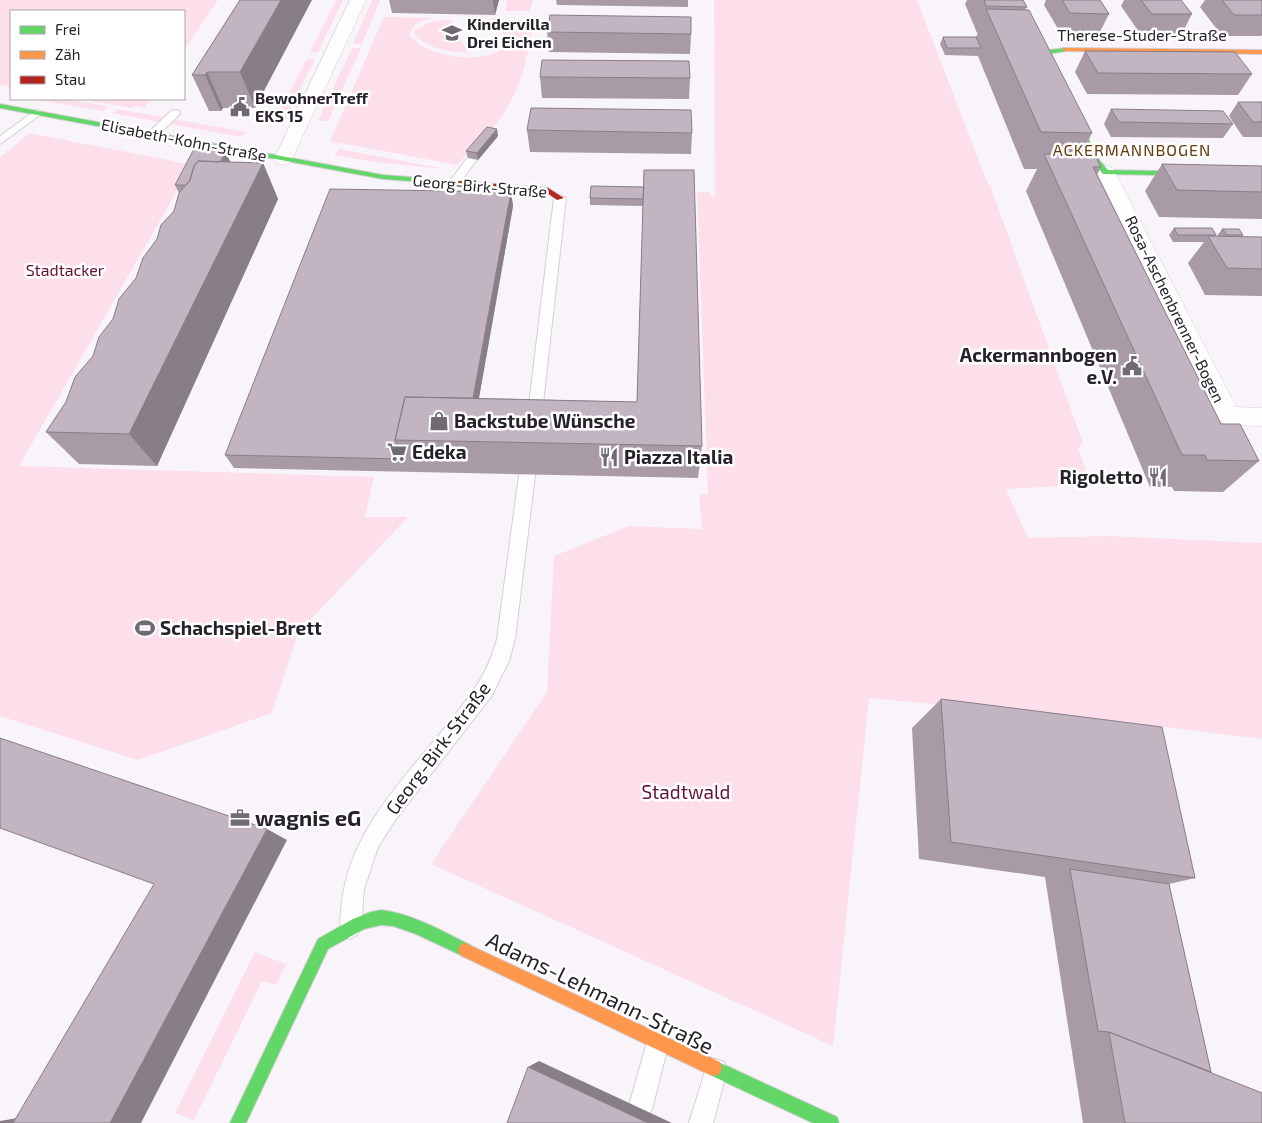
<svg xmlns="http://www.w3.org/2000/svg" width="1262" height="1123" viewBox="0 0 1262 1123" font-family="'Exo 2',sans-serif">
	<rect width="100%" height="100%" fill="#f8f4fa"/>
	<path fill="#fcdfea" d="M0 0H218L184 50V11H11V87L0 85Z
		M336 0H343L318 52H310Z
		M372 0H380L362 44H353Z
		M507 0H533L530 11H505Z
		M714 0H917L988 184 990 185 1083 443 1078 448 1088 477 1096 478 1098 484 1006 489 1028 538 1108 536 1262 543V739L1124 722 869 698 833 1046 431 864 547 692 554 556 629 526 702 529 699 494H708L697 192H709L715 199Z
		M384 17 433 18C423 21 410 23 410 36 430 59 487 66 510 44 505 29 487 24 474 19H534C528 52 523 85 504 113 492 132 472 148 457 165L330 141Z
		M442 20H451L468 53C450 51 427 50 415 34V30L430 22Z
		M352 48H361L328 121H318Z
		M307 59H315L285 120H275Z
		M34 99H63L108 106 103 111Z
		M79 99H151L145 108 134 106 133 108Z
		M117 109 246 132 241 137 112 113Z
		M30 133 192 165 19 466 374 477 365 517H408L298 633 272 713 138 760 0 716V157Z
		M339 149 445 169 374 162 334 155Z
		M255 952 286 964 276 985 262 981 194 1120 175 1113Z"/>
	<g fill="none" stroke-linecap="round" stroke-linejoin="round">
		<defs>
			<path id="lane" d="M36 110 40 111 41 113 40 115 0 144V136Z
				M175 110 179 111 180 113 179 115 157 136H149L148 134 149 132 171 111Z
				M472 156 477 159 476 161 458 185H450L448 183 450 181 468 157Z
				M560 195 566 198 541 421 539 425 534 426 529 425 527 421 554 198Z
				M527 469 532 471 535 475 515 639 509 661 491 697 396 819 378 847 364 889 361 928 357 935 350 939 343 935C338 925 341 913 342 902 350 831 405 777 448 724 471 694 487 676 497 639L519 475 522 471Z
				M658 1031 666 1034 669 1042 652 1109 648 1117 640 1121 632 1117 628 1109 647 1042 650 1034Z
				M716 1059 724 1062 727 1070 713 1123H689L708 1062Z"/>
			<path id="street" d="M350 0H366L292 159 290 163 283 165 276 163 274 159Z
				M1106 166 1113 168 1115 172 1236 407 1262 408V426L1228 425 1219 422 1097 172 1099 168Z"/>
			<path id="fast" d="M1065 48 1067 49V51L1047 54V57L1099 160 1108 170 1262 173V177L1103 174 1092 161 1041 57 1042 51Z
				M0 104 383 175 462 181 466 183 462 185 383 179 0 108Z
				M381 910C413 914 442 931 470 945L472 950 470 955 465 957 416 934 393 926 381 925 364 929 328 949 246 1123H230L318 939 353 919 371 912Z
				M714 1060 837 1117 839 1123H813L708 1074 706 1068 708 1062Z"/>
			<path id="slow" d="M1065 48 1262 50V54L1063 51V49Z
				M465 943 720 1062 722 1068 720 1074 714 1076 708 1074 460 955 458 950 460 945Z"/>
			<path id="jam" d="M459 181 548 188 564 198 557 200 546 192 462 185 458 183Z"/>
		</defs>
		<use href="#lane" stroke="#d4cfd6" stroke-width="2"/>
		<use href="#street" stroke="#d4cfd6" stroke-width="1"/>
		<use href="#fast" stroke="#d4cfd6" stroke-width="2"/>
		<use href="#slow" stroke="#d4cfd6" stroke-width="2"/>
		<use href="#jam" stroke="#d4cfd6" stroke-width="2"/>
		<use href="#lane" fill="#fefdfe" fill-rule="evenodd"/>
		<use href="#street" fill="#fefdfe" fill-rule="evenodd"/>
		<use href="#fast" fill="#63d668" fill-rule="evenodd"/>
		<use href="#slow" fill="#ff974d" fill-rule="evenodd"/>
		<use href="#jam" fill="#b3261e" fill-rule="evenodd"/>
	</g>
	<path fill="#a89ba6" d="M240 0 255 108H223L221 111H209L192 75Z
		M389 0H499L495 15 392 13Z
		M556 0H688V7L557 5Z
		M967 0H1023L1027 7 1025 10 1092 133 1081 155 1101 167 1097 175 1221 424 1259 461 1223 492 1174 491 1172 487H1150L1026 191 1037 169H1024L978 56 945 55 940 44 943 37H976L978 33H977L965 4Z
		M1046 0H1100L1109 14 1099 34H1061L1044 5Z
		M1124 0H1181L1192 14 1181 35H1141L1121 6Z
		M1205 0H1261L1262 1V35L1261 36H1222L1200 7Z
		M547 32 691 34 690 54 549 52Z
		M1085 51 1252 74 1238 95 1087 94 1075 72Z
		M540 77 690 78 689 99 542 98Z
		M1238 102H1262V137H1243L1229 116Z
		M1111 109 1233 124 1223 138 1111 137 1104 124Z
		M527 130 692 133 691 154 530 152Z
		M498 136 478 160 468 158 466 151Z
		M230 162 263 163 278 199 157 466 79 464 46 432 66 402 93 356 174 211 179 193 175 185Z
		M1162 164 1262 166V219L1159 217 1145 191Z
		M644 187 702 446 698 478 234 468 225 455 511 192 513 206 479 398 637 402 643 206 590 205V198Z
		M1174 228 1216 235 1215 236H1217L1222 229 1243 235 1242 237H1262V296L1205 295 1188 263 1204 242H1173L1169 235Z
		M941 699 1195 878 1169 884 1211 1072 1262 1123H1083L1045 877 919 859 912 728Z"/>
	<path fill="#887e87" d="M281 0H312L255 108 240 72Z
		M493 0H499L495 15Z
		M207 72 223 108 221 111 205 75Z
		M497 129 498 136 478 160 477 153Z
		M226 153 233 167 204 185Z
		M263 163 278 199 157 466 129 434Z
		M511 192 513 206 473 431 470 418Z
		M267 829 287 840 141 1123H110Z
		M539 1061 672 1123H648L528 1067Z
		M47 1113 70 1123H0V1121Z"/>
	<path fill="#c3b4c1" stroke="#887e87" d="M240 0H281L240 72H207L205 75H192Z
		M984 0H1023L1027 7 986 6Z
		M1062 0H1100L1109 14 1070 13Z
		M1141 0H1181L1192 14H1152Z
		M1222 0H1261L1262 1V15H1234Z
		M986 9 1029 10 1092 133 1041 132Z
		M550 15 691 17V34L547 32Z
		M943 37H976L981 48H947Z
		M1085 51 1235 52 1252 74 1098 73Z
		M542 60 689 61 690 78 540 77Z
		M1238 102H1262V122H1253Z
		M531 108 691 110 692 133 527 130Z
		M1111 109 1223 111 1233 124 1119 122Z
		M487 127 497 129 477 153 466 151Z
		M195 147 226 153 219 162 198 161 194 166 190 180 186 185H175Z
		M1044 154 1095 155 1101 167H1093L1221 424H1240L1259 461 1207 460 1205 455H1182Z
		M198 161 263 163 129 434 46 432 66 402 75 377 93 356 99 337 113 319 119 299 136 278 143 258 157 239 161 225 174 211 179 193 190 180 194 166Z
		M1162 164 1262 166V192L1177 190Z
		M644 170H694L702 446 395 440 405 397 637 402Z
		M591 186 644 187 643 199 590 198Z
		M330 189 511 192 473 398 405 397 395 440 403 459 225 455Z
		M1174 228H1212L1216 235H1178Z
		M1222 229H1239L1243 235H1227Z
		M1208 236 1262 237V269L1227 268Z
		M941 699 1162 727 1195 878 951 842Z
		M0 738 267 829 110 1123H13L154 884 0 828Z
		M1070 869 1169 884 1211 1072 1109 1032 1098 1031Z
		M1109 1032 1262 1093V1123H1125Z
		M528 1067 648 1123H507Z"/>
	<defs>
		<symbol id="school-bare" viewBox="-9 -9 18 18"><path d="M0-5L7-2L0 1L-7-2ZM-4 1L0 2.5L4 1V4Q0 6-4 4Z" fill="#706b73" stroke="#fff" stroke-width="2.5" paint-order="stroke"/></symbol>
		<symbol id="civic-bare" viewBox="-9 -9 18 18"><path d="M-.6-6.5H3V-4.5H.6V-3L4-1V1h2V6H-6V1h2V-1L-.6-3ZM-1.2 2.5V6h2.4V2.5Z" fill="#706b73" stroke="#fff" stroke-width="2.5" paint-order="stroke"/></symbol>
		<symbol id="shop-bare" viewBox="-9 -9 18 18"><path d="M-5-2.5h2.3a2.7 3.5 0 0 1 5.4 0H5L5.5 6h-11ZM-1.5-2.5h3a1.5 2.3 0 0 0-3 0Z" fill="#706b73" stroke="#fff" stroke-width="2.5" paint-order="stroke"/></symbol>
		<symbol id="supermarket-bare" viewBox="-9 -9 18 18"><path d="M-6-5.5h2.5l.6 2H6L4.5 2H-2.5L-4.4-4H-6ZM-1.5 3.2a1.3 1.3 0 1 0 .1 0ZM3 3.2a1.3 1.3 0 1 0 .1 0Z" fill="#706b73" stroke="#fff" stroke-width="2.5" paint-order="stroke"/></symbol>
		<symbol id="restaurant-bare" viewBox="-9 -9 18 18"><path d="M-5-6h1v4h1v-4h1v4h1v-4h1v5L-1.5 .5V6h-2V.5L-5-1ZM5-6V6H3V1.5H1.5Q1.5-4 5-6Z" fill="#706b73" stroke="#fff" stroke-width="2.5" paint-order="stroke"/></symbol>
		<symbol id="stadium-bare" viewBox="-9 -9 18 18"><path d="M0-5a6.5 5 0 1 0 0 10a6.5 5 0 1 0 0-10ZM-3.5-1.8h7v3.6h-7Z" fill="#706b73" stroke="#fff" stroke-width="2.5" paint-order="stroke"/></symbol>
		<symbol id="office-bare" viewBox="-9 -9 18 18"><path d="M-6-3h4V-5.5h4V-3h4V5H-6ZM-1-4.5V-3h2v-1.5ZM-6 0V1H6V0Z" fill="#706b73" stroke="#fff" stroke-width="2.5" paint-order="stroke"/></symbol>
	</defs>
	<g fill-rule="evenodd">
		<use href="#school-bare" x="438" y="19" width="28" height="28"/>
		<use href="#civic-bare" x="226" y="93" width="28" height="28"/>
		<use href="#civic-bare" x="1118" y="352" width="28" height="28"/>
		<use href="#shop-bare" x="425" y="407" width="28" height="28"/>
		<use href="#supermarket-bare" x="383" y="438" width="28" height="28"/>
		<use href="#restaurant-bare" x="595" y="443" width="28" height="28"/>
		<use href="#restaurant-bare" x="1144" y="463" width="28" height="28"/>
		<use href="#stadium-bare" x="131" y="614" width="28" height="28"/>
		<use href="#office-bare" x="226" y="804" width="28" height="28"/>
	</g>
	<g text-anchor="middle" stroke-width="5" stroke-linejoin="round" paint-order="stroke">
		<g font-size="16" font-weight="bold" fill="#27212a" stroke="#fff" text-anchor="start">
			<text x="467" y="30">Kindervilla<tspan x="467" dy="18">Drei Eichen</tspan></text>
			<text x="255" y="104">BewohnerTreff<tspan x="255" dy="18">EKS 15</tspan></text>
		</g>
		<g font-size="16" fill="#27212a" stroke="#fff">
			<text x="1142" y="41">Therese-Studer-Straße</text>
			<text transform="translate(184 140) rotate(11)" y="6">Elisabeth-Kohn-Straße</text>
			<text transform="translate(480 186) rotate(5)" y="6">Georg-Birk-Straße</text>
			<text transform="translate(1175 309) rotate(64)" y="6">Rosa-Aschenbrenner-Bogen</text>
		</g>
		<g font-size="16" letter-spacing="1" fill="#633b0d" stroke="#fff">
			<text x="1132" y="156">ACKERMANNBOGEN</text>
		</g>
		<g font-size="16" fill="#621236" stroke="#fff">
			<text x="65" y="276">Stadtacker</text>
		</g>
		<g font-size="19" font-weight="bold" fill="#27212a" stroke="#fff" text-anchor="start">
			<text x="1117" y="362" text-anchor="end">Ackermannbogen<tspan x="1117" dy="22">e.V.</tspan></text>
			<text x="454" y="428">Backstube Wünsche</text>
			<text x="412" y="459">Edeka</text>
			<text x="624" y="464">Piazza Italia</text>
			<text x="1143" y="484" text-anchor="end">Rigoletto</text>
			<text x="160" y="635">Schachspiel-Brett</text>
		</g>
		<g font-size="19" fill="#27212a" stroke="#fff">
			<text transform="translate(438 748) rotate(-53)" y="7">Georg-Birk-Straße</text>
		</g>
		<g font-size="19" fill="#621236" stroke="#fff">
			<text x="686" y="799">Stadtwald</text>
		</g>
		<g font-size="22" font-weight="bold" fill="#27212a" stroke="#fff" text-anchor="start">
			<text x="255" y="826">wagnis eG</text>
		</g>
		<g font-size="22" fill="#27212a" stroke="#fff">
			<text transform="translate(600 993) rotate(26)" y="8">Adams-Lehmann-Straße</text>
		</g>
	</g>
	<rect x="10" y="10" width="175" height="90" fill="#ffffff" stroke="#a9a6aa"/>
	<rect x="20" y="26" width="25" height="8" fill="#63d668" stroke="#a9a6aa"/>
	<text x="55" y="35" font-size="15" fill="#27212a">Frei</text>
	<rect x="20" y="51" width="25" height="8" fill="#ff974d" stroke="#a9a6aa"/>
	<text x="55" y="60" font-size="15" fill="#27212a">Zäh</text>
	<rect x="20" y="76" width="25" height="8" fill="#b3261e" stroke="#a9a6aa"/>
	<text x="55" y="85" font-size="15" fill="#27212a">Stau</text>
</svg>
